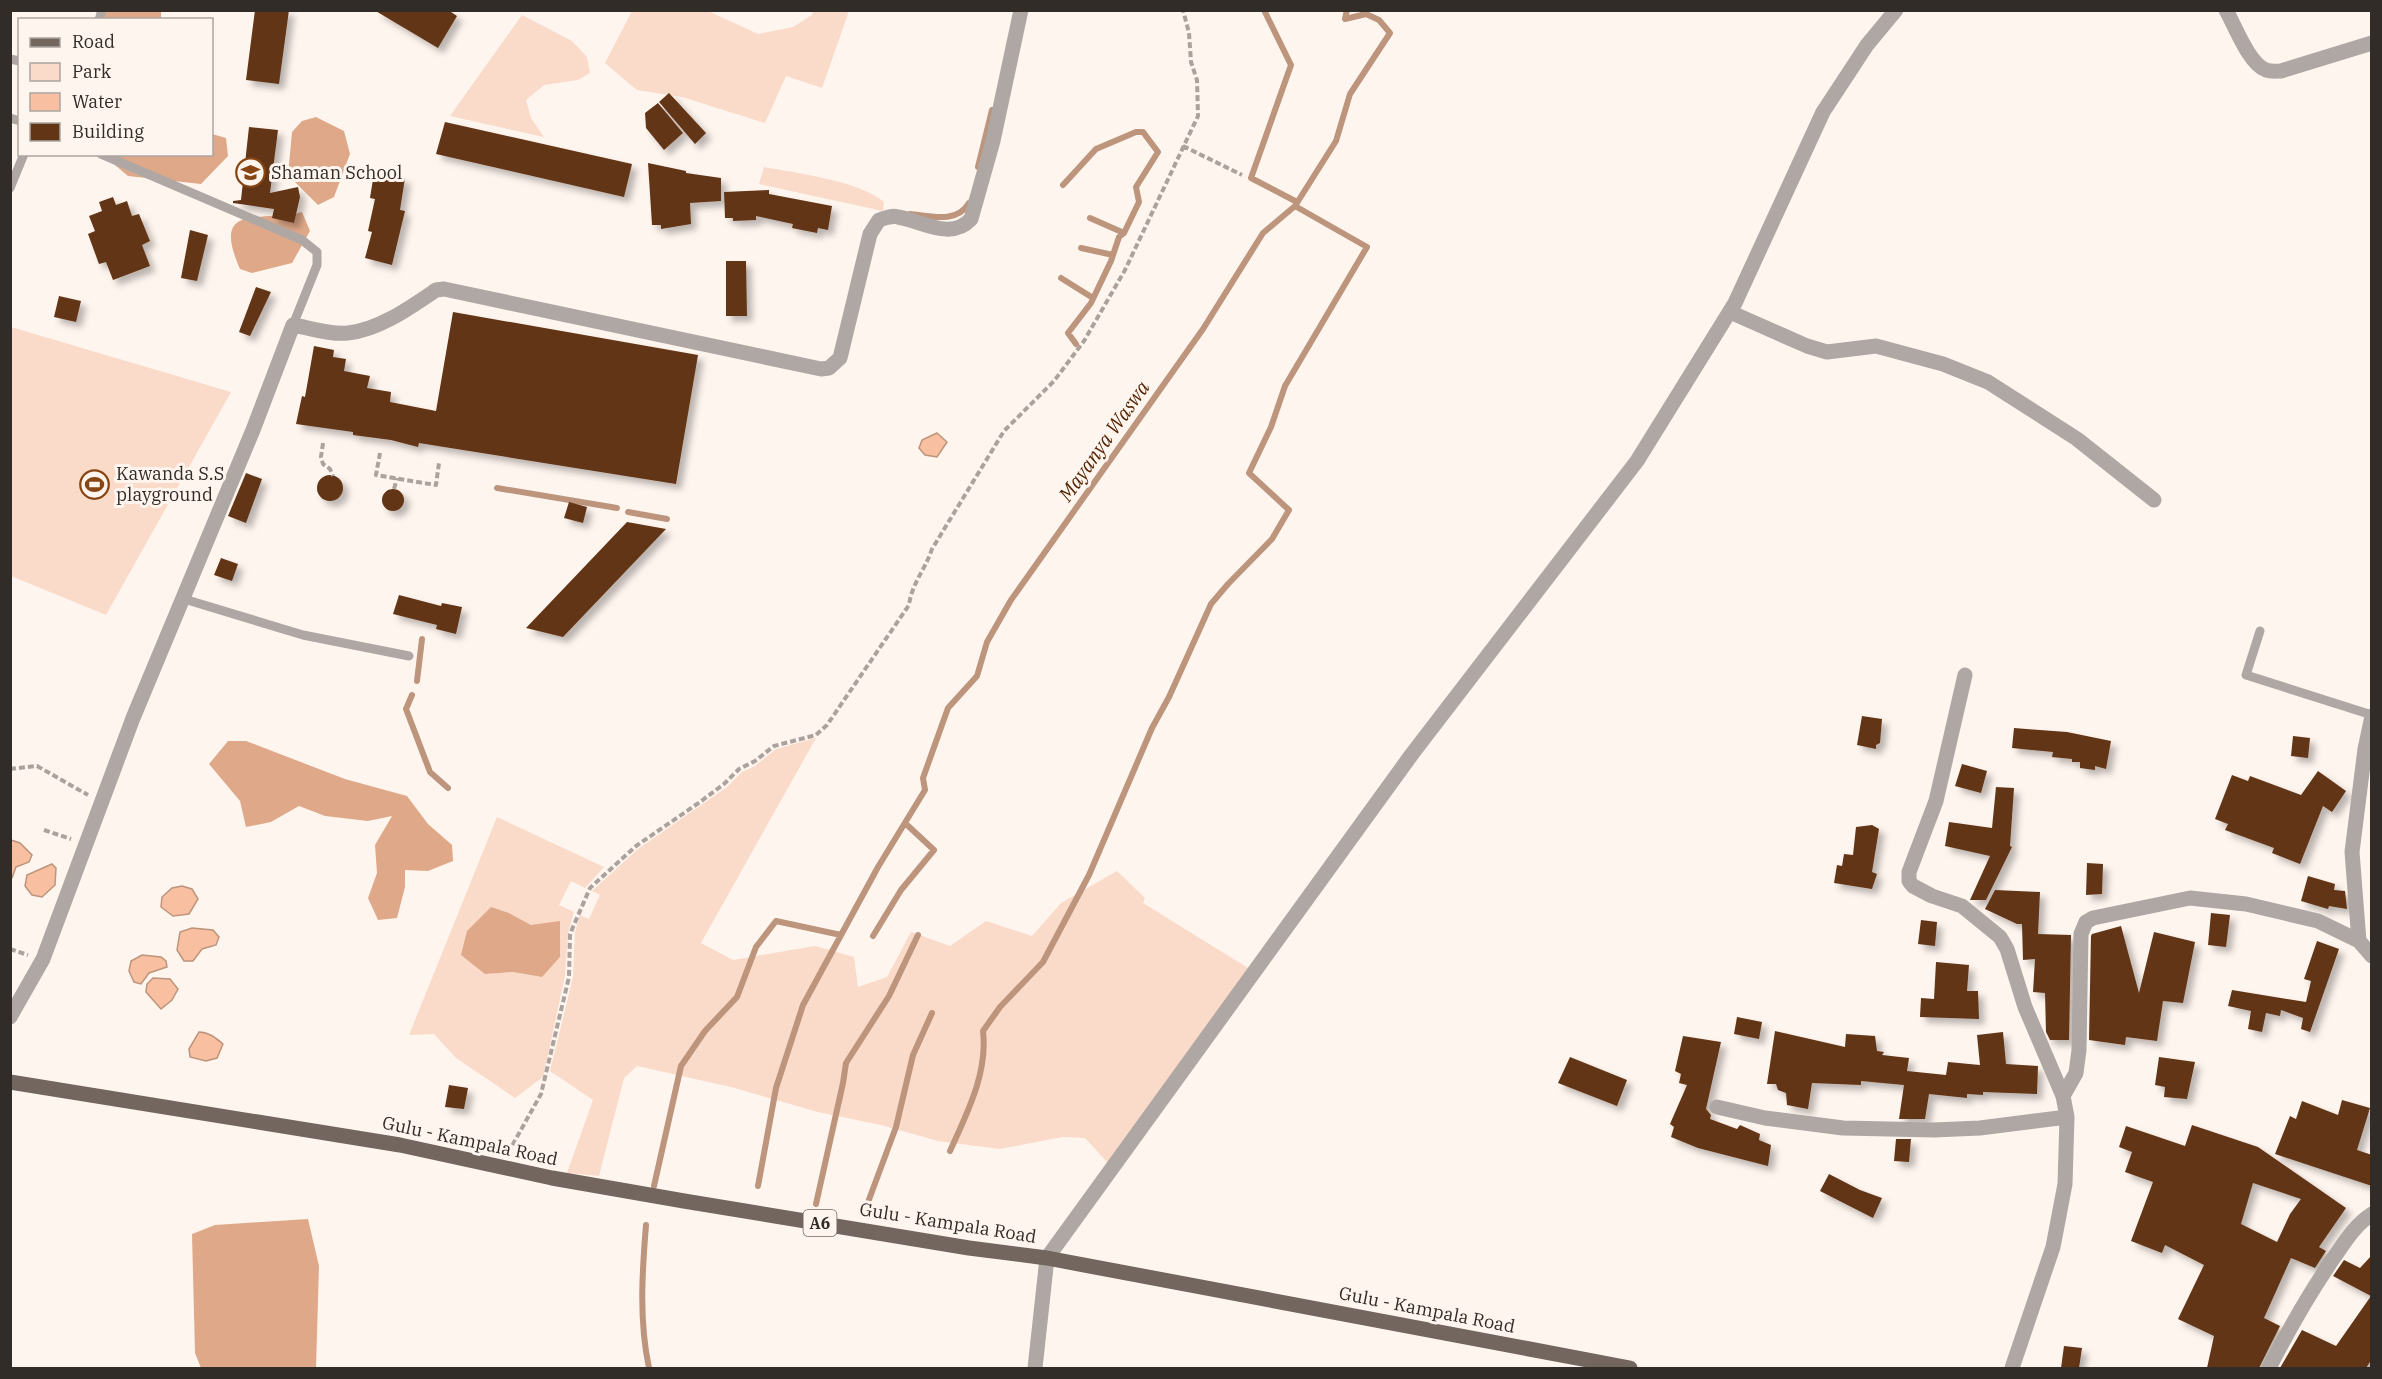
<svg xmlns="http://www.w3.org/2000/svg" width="2382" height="1379" viewBox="0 0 2382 1379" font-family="'IBM Plex Serif',serif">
	<defs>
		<filter id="shadow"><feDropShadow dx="5.5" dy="5.5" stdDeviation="3" flood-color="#0004"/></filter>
	</defs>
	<rect width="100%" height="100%" fill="#fff5ef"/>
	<path fill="#fadac8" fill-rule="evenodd" d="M632 11H708L758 34 793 27 812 15 813 11H849L822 88 786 76 765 123 682 97 637 90 605 63Z
		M522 15 572 41 587 57 590 73 578 80 544 85 526 100 531 118 544 137 450 116Z
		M764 167C796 173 860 181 884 202L883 211 759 184Z
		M11 327 231 392 106 615 11 576Z
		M816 738 701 943 733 960 815 946 854 957 858 987 887 977 911 932 950 946 986 921 1032 936 1061 903 1117 871 1145 898 1143 903 1248 968 1109 1164 1085 1138 1062 1137 1000 1149 938 1141 881 1125 818 1112 731 1087 637 1066 624 1078 599 1176 567 1173 593 1100 550 1071 573 977 575 932 580 915 589 919 600 895 592 891 638 849 727 787 742 772 755 766 776 749Z
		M497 817 604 867 585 888 571 881 559 905 574 912 568 933 565 976 543 1077 515 1098 456 1058 434 1034 409 1035ZM509 913 531 925 542 977 513 972 485 974Z"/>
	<path fill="#dfa989" d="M161 10V19L96 20 108 11Z
		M316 117 344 131 350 154 334 197 318 205 288 175 292 132 302 121Z
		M212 134 226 138 228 156 201 184 128 176 103 155 212 154Z
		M302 212 310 231 292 263 252 273 240 269C210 201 261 223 302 212Z
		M228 741H246L345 779 407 796 428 824 452 845 453 861 428 871 405 870V887L397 918 378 920 368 898 377 873 375 845 392 816 368 821 325 816 299 806 271 822 246 827 240 801 209 764Z
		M491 907 509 913 531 925 560 921V957L542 977 513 972 485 974 461 955 467 931Z
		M308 1219 319 1266 316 1368H201L195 1353 192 1234 215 1225Z"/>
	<path fill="#f8c0a0" stroke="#bd947c" stroke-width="1.5" d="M937 433 947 442 937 457 925 455 919 448 922 440Z
		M11 840 20 843 32 855 29 862 16 867 12 878H10Z
		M52 864 56 868 55 885 42 897 32 895 25 886 27 875Z
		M182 886 192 889 198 899 189 914 173 916 161 907 162 897 172 888Z
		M192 928 213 930 219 937 216 945 202 949 193 961H184L177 950 180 932Z
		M142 955 161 957 166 961 167 967 149 973 141 984 134 982 129 971 131 961Z
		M153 978 170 979 178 989 172 1000 161 1009 146 992 147 984Z
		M199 1032C209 1032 216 1038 223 1044L217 1058 206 1061 190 1057 189 1049Z"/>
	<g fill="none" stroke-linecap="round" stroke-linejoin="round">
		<path stroke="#bd947c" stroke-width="6" d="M1264 10 1291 65 1251 178 1297 202
			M978 167 992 110
			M1063 185 1096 149 1136 132H1143L1158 152 1136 187 1139 202 1124 233 1119 237 1111 261 1091 303 1068 333 1076 344
			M910 214C930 216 957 224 969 203
			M1090 218 1124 233
			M1081 248 1113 255
			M1061 278 1093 298
			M497 488 617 508
			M628 512 667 519
			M417 681 422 639
			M412 695 406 709 430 772 448 788
			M873 936 901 890 934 850 905 823
			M950 1151C967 1113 988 1073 983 1031L1000 1007 1043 962 1089 875 1152 728 1169 697 1211 604 1228 584 1272 539 1289 510 1249 473 1271 427 1285 386 1367 247 1295 206
			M654 1186 681 1066 705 1031 737 997 756 947 776 921 841 935
			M758 1186 776 1088 803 1005 878 867 925 790 923 778 948 708 977 676 987 642 1011 600 1203 329 1263 233 1295 206 1336 141 1350 94 1390 33 1379 20 1366 14 1345 19 1347 10
			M816 1204 843 1083 846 1063 889 996 918 935
			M864 1213 896 1127 913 1055 932 1013
			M646 1225C642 1274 639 1321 649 1368"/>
	</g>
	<path fill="#623516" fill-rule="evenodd" filter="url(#shadow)" d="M255 10H289L279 84 246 80Z
		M374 10H448L457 16 438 48Z
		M669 93 706 133 695 144 659 102Z
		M658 103 683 133 664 150 646 128 645 113Z
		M445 122 632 164 624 197 436 154Z
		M249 127 278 130 270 193 298 187 300 197 294 223 272 218 274 209 233 203V201L241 200Z
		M648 163 686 171V173L721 178V201L690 203 691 224 661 229V225H652Z
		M374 173 405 178 400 210 405 211 392 265 365 258 372 232 368 231 375 199 370 198Z
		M769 190V194L832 206 828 230 818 228 817 233 792 228 793 224 756 216V220L733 221V218H725L724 192Z
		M113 197 116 205 127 201 132 216 139 214 150 241 142 245 150 266 113 280 106 262 99 264 88 234 95 231 89 216 102 211 99 202Z
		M190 230 208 235 197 281 181 278Z
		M726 261H746L747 316H726Z
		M256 287 271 292 250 336 239 332Z
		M59 296 81 301 76 322 54 317Z
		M453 312 698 355 676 484 419 443 418 447 391 440 353 435V432L296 424 302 396 305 397 314 346 334 350 333 357 346 359 344 371 370 376 367 388 391 392 390 402 436 411Z
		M246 473 262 479 246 523 228 516Z
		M317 488a13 13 0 1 1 26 0a13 13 0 1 1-26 0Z
		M382 500a11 11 0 1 1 22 0a11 11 0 1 1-22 0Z
		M569 502 587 507 583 523 564 518Z
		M627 522 666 529 563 637 526 628Z
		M221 558 238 564 232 581 214 575Z
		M399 595 441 606 442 603 462 607 456 634 436 629 437 625 393 614Z
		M1862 716 1882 719 1880 743 1876 745V749L1857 745Z
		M2014 728 2067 732 2111 741 2106 769 2095 766V770L2080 768V762H2072V759L2052 757 2053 752 2012 748Z
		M2293 736 2310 738 2308 758 2291 756Z
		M1962 764 1987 771 1981 793 1955 786Z
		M2318 771 2346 791 2332 812 2323 806 2300 864 2272 853 2274 848 2225 830 2228 824 2215 819 2232 775 2248 781 2250 776 2301 795Z
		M1996 787 2014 788 2010 846 2012 847 1986 900H1970L1990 856 1945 846 1949 822 1992 828Z
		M1872 825 1879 829 1872 872 1877 874 1872 889 1834 883 1837 865 1842 866 1844 854 1853 855 1856 827Z
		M2087 863 2103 864 2102 894 2086 895Z
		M2308 876 2335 884 2334 890 2345 891 2347 909 2329 906 2328 909 2301 901Z
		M1995 890 2040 892 2038 934 2071 935 2069 1040H2050L2046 1032 2045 993 2033 992 2035 959 2023 960 2022 924H2017L1985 909Z
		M2211 913 2230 915 2226 947 2208 945Z
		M1921 920 1937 922 1935 946 1918 944Z
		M2121 926 2139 993 2154 932 2195 942 2183 1003 2163 1001 2157 1041 2126 1037 2125 1045 2089 1040 2091 936 2092 934Z
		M2317 941 2339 949 2310 1032 2301 1029 2303 1018 2281 1010 2280 1016 2266 1013 2262 1032 2248 1029 2251 1011 2228 1006 2232 990 2306 1002 2311 981 2304 979Z
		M1936 962 1969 965 1967 991H1978L1979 1019 1920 1017 1921 998 1934 999Z
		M1737 1017 1762 1022 1759 1039 1734 1034Z
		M1775 1031 1845 1047 1846 1034 1875 1036 1877 1051 1884 1052 1882 1055 1909 1058 1907 1071 1946 1075 1948 1062 1980 1065 1977 1035 2003 1032 2006 1064 2038 1066 2037 1094 1983 1092V1095L1967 1094V1098L1929 1094 1925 1119H1899L1904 1085 1861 1081V1085L1812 1083 1808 1109 1787 1105 1786 1093 1778 1090 1776 1084H1767Z
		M1683 1036 1721 1042 1706 1109 1711 1115 1710 1119 1737 1129 1740 1125 1760 1134 1759 1140 1771 1145 1768 1166 1698 1148 1671 1137 1674 1127 1670 1124 1687 1085 1679 1083 1681 1074 1675 1071Z
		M1570 1057 1627 1080 1617 1106 1558 1083Z
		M2159 1057 2195 1062 2187 1099 2164 1097 2165 1087 2155 1085Z
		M449 1085 468 1088 464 1109 445 1107Z
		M2342 1100 2370 1108 2357 1150 2372 1155V1186L2275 1154 2290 1116 2296 1119 2302 1101 2338 1115Z
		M2192 1125 2258 1147 2346 1208 2319 1247 2326 1251 2315 1268 2291 1258 2264 1318 2280 1326 2259 1368H2207L2214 1336 2178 1319 2204 1265 2165 1245 2162 1253 2131 1241 2153 1182 2125 1172 2132 1152 2119 1147 2126 1126 2185 1146ZM2253 1183 2301 1199 2290 1214 2277 1242 2241 1224Z
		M1896 1139H1911L1909 1162 1894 1161Z
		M1829 1174 1860 1190 1882 1198 1873 1218 1820 1191Z
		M2372 1255V1359L2366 1368H2280L2302 1330 2336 1346 2371 1296 2333 1276 2344 1260 2360 1268Z
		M2064 1346 2082 1348 2079 1368H2061Z"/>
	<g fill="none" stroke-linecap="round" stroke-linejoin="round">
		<path stroke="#aba29e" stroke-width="4" stroke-dasharray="6 3" stroke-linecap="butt" d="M1183 146 1242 175
			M323 443 321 457 323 464 330 469 333 476
			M380 453 376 475 436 485 439 463
			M394 489 397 478
			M10 769 37 766 88 795
			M44 830 71 839
			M10 949 28 955
			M508 1153 541 1094 569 977 570 934 590 888 636 846 700 802 724 784 739 769 755 761 774 746 816 735 827 725 909 605C912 583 925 570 932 549L1004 431 1054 381 1084 341 1125 270 1198 116 1197 80 1191 62 1189 33 1183 10"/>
		<path stroke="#aea7a3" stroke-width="9" d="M99 20 102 10
			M10 59 20 61
			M10 118 20 121
			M101 154 302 240 317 252V265L293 325
			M10 188 24 154
			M184 599 303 635 409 656
			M2260 631 2246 675 2372 715"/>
		<path stroke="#aea7a3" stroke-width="15" d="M2226 10C2235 26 2249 64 2266 70 2271 72 2276 71 2281 71L2372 43
			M1730 312 1807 346 1827 352 1876 346 1943 364 1988 382 2077 439 2154 500
			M1965 675 1936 801 1909 872V881L1913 886 1932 896 1962 906 2000 937 2007 949 2025 1007 2063 1096 2067 1117 2065 1184 2053 1247 2012 1368
			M2372 716 2365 749 2352 852 2359 941 2372 956
			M10 1017 43 959 133 718 253 430 293 325C310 328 331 335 348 333 379 330 411 307 436 290L444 289 821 369 829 368 840 358 870 234 879 220C885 218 892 215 898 217 922 221 951 241 971 219L993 141 1021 10
			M2063 1096 2076 1073 2079 1050 2081 934 2086 922 2093 918 2190 898 2246 904 2318 921 2359 941
			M1717 1107 1765 1118 1843 1128 1934 1130 1980 1128 2067 1117
			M1035 1368 1047 1258 1412 754 1637 461 1735 303 1823 112 1867 45 1896 10
			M2269 1368C2289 1329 2310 1292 2335 1256 2346 1240 2355 1225 2372 1214"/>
		<path stroke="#72665f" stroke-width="15" d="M10 1082 400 1145 552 1178 684 1201 969 1248 1047 1258 1630 1368"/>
	</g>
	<defs>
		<symbol id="school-ring" viewBox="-11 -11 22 22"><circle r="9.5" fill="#fff5ef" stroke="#874513" stroke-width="1.5"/><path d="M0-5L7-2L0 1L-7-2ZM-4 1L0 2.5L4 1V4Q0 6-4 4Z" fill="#874513"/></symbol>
		<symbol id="stadium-ring" viewBox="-11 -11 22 22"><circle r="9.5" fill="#fff5ef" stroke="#874513" stroke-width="1.5"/><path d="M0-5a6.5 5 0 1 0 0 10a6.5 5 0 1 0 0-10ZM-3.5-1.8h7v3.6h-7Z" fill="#874513"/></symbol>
	</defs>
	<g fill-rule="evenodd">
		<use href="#school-ring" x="234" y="156" width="33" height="33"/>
		<use href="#stadium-ring" x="78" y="468" width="33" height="33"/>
	</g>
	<g text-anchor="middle" stroke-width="6" stroke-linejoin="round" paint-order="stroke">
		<rect fill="#fff5ef" stroke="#706864" stroke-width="1.5" x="803.5" y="1210" width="33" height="26" rx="4.5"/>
		<g font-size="16" font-weight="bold" fill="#322c29">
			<text x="820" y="1229">A6</text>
		</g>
		<g font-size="18" fill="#322c29" stroke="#fff5ef" text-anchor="start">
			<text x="271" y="179">Shaman School</text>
			<text x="116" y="480">Kawanda S.S<tspan x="116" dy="21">playground</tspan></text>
		</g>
		<g font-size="18" fill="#322c29" stroke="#fff5ef">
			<text transform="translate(470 1141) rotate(12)" y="6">Gulu - Kampala Road</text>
			<text transform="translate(948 1223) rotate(9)" y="6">Gulu - Kampala Road</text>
			<text transform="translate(1427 1310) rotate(11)" y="6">Gulu - Kampala Road</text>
		</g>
		<g font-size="20" font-style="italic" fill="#542400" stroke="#fff5ef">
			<text transform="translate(1104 441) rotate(-55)" y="7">Mayanya Waswa</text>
		</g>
	</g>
	<rect width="2382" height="1379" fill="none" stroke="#322c29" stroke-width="24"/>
	<rect x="18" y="18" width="195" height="138" fill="#fff5ef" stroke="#ada5a0" stroke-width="1.5"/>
	<rect x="30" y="38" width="30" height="9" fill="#72665f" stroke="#ada5a0" stroke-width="1.5"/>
	<text x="72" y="48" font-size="18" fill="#322c29">Road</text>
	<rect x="30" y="63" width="30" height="18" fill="#fadac8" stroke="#ada5a0" stroke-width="1.5"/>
	<text x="72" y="78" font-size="18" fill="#322c29">Park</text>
	<rect x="30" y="93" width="30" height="18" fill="#f8c0a0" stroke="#ada5a0" stroke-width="1.5"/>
	<text x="72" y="108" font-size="18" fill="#322c29">Water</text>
	<rect x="30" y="123" width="30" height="18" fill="#623516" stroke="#ada5a0" stroke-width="1.5"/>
	<text x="72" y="138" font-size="18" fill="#322c29">Building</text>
</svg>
